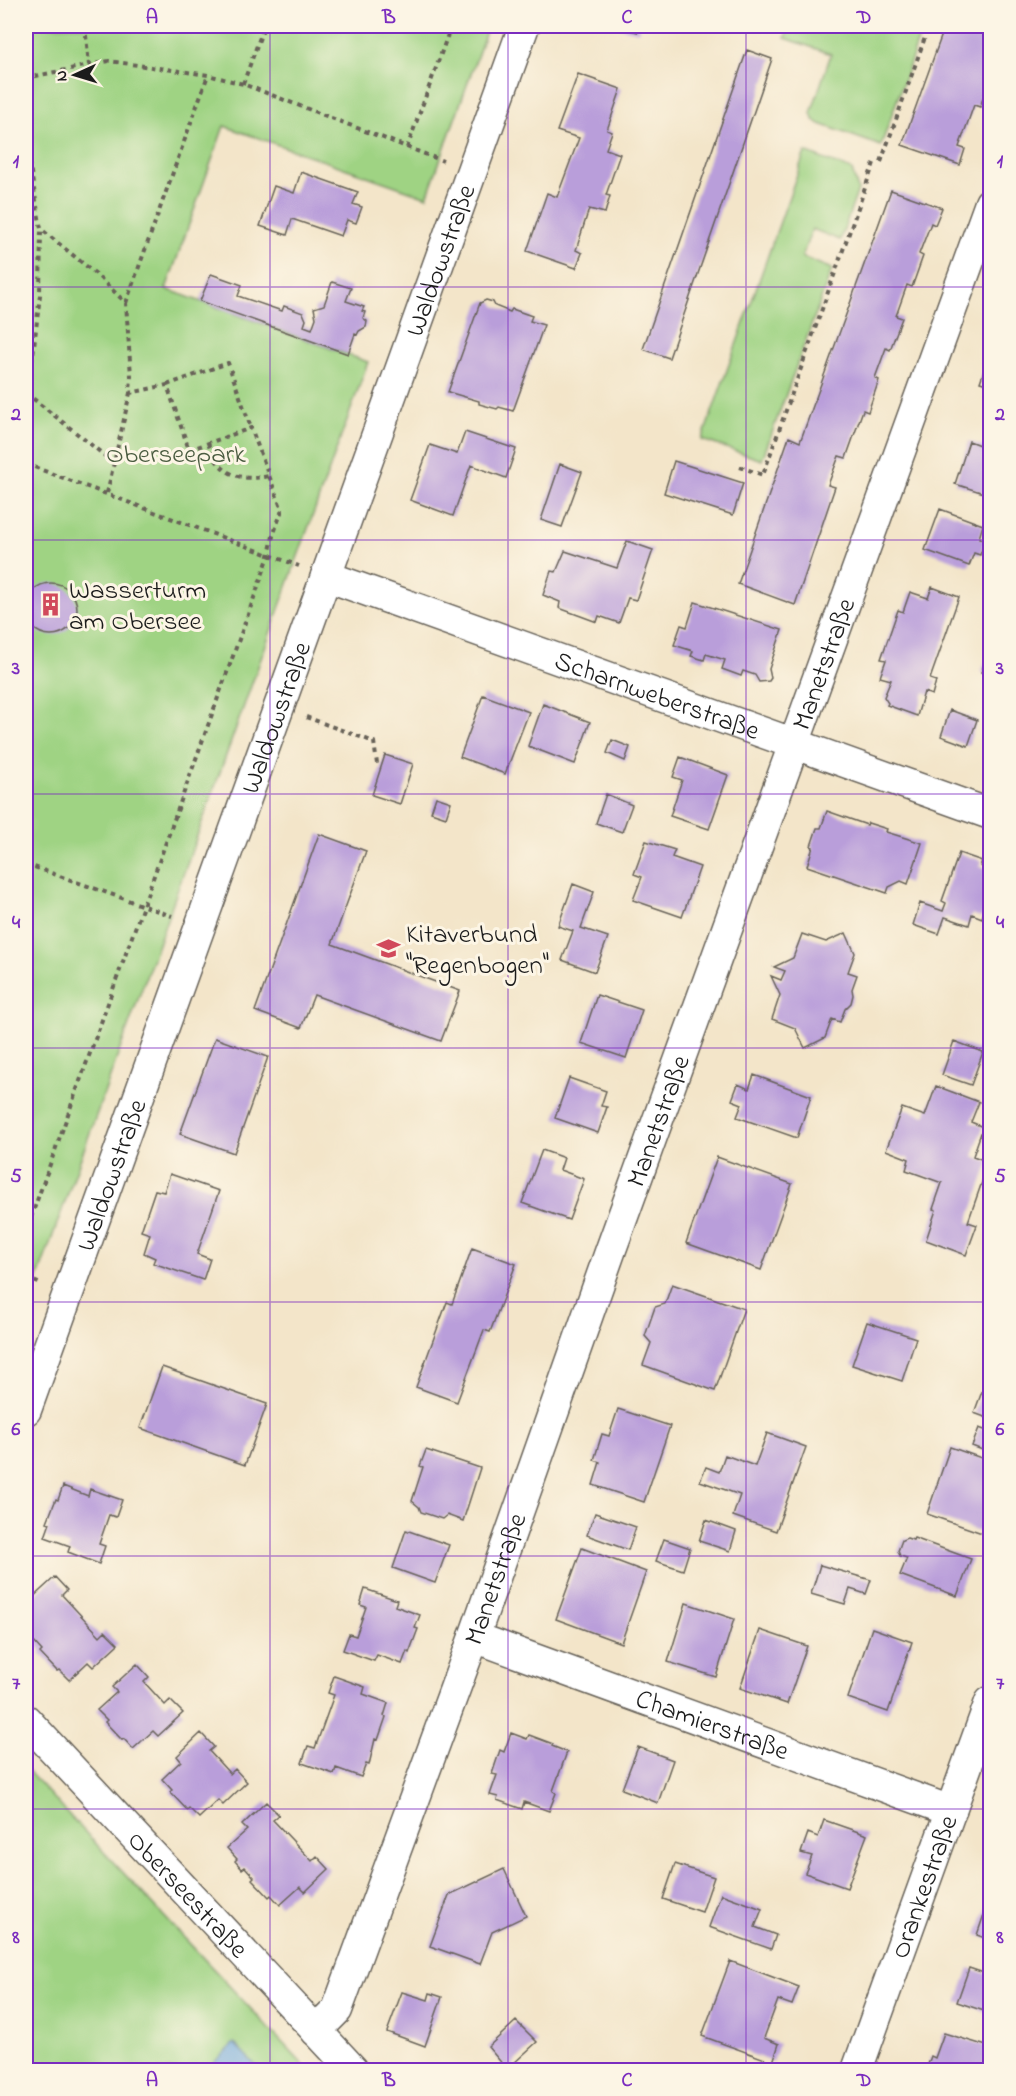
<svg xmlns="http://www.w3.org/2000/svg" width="1016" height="2096" viewBox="0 0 1016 2096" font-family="'Indie Flower',sans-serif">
	<rect width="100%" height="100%" fill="#fcf5e5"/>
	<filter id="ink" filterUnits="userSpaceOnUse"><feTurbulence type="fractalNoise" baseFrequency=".0167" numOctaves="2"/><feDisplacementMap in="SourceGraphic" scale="12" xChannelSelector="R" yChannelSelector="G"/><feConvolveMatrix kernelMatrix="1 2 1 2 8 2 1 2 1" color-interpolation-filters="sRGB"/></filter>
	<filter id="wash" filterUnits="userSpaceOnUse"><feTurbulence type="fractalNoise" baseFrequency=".008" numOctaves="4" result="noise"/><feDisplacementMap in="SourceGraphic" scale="24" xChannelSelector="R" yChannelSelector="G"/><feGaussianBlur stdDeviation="1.35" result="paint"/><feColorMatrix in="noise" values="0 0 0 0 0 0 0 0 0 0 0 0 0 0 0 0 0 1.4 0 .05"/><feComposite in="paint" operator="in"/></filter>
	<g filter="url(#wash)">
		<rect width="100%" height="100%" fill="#f3e5c9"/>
		<path fill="#9fd383" stroke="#5e7850" stroke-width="1.5" d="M26 26H488L427 197 224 126 166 289 368 362 26 1310Z
			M789 26H923L881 146 820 124 813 119 811 113 831 54 785 38Z
			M805 152 852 170 858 190 840 240 812 229 802 257 832 269 762 460 702 440Z
			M26 1769 308 2070H26Z"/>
		<path fill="#6ba5db" stroke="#44607c" stroke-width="1.5" d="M234 2043 260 2070H206Z"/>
		<g id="blocks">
			<path fill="#b99eda" d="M614 26H640L638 32Z
				M945 26H990V60L986 74 990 76V78L980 107 974 105 959 147 965 149 960 165 902 145Z
				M747 50 772 59 669 358 643 349Z
				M578 74 621 89 607 130 612 132 606 149 620 154 606 195 610 196 605 213 589 209 576 250 582 253 576 268 527 251 547 193 557 197 579 138 557 131Z
				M301 172 358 192 353 204 362 207 356 223 347 220 341 236 292 219 287 235 260 226 274 186 294 193Z
				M891 190 942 208 935 225 931 223 919 254 923 256 912 287 907 285 896 316 902 318 890 350 886 348 875 378 879 380 868 412 863 410 846 458 839 456 828 485 835 487 795 605 738 584 789 437 800 442Z
				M211 274 242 285 238 296 282 311 284 306 303 313 306 320 304 326 312 329 316 318 314 308 324 305 332 282 351 288 346 301 364 307 362 311 365 312 363 318 367 321 366 327 359 331 357 335 355 334 348 354 200 301Z
				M486 300 493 302 495 306 510 312 512 309 532 316 530 321 544 325 513 411 499 407 497 409 479 404V401L448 392 480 303Z
				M990 353V385L980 382Z
				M465 432 516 449 506 478 471 465 453 516 410 500 430 445 457 454Z
				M969 441 990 449V495L955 484Z
				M674 461 743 483 733 515 664 493Z
				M560 464 582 472 562 527 541 520Z
				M940 509 983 525 979 538 985 540 980 555 974 553 969 566 925 550Z
				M627 541 653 550 636 600 628 598 619 623 599 616 597 622 559 608 560 602 543 595 551 571 556 572 565 551 617 568Z
				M25 609a26 26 0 1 1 52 0a26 26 0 1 1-52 0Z
				M932 587 959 597 930 679 936 681 932 695 924 692 917 716 887 705 888 703 884 697 891 680 880 677 886 660 881 659 898 610 903 612 910 592 928 598Z
				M695 602 782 630 769 669 771 678 769 681 759 682 755 675 743 671 741 676 722 669 725 660 706 654 704 660 691 656 693 651 674 645 681 625 687 627Z
				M986 660 990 662V676L981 672Z
				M483 695 529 712 505 774 460 757Z
				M543 704 590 722 575 764 528 746Z
				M950 710 977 720 968 746 941 736Z
				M612 740 630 747 625 761 607 753Z
				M385 755 413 764 400 804 372 795Z
				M680 757 728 775 709 829 670 816 682 780 673 777Z
				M606 794 632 805 622 832 596 823Z
				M436 797 451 802 446 817 431 812Z
				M827 811 867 825 868 823 887 829 886 832 922 843 908 884 901 881 889 887 887 893 807 866 813 847 811 846 817 828H821Z
				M319 834 366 851 332 944 460 991 441 1041 314 995 301 1028 255 1011Z
				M646 841 675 850 672 857 700 867 682 917 633 900 642 877 634 874Z
				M959 853 982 861 980 866 990 870V893L982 918 972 914 969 925 945 917 939 934 913 925 920 903 943 911 946 903 942 901Z
				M573 884 594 892 581 928 608 937 595 972 562 960 573 931 558 926Z
				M846 933 855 953 848 972 857 975 852 989 853 995 851 1003 845 1009 840 1022 832 1019 825 1038 805 1048 795 1028 772 1019 780 995 771 976 781 980 785 971 774 967 793 958 802 934 826 942Z
				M597 995 642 1010 626 1058 581 1043Z
				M215 1038 268 1057 234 1153 180 1134Z
				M954 1041 983 1052 971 1085 942 1075Z
				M754 1075 811 1096 797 1138 737 1117 742 1104 732 1100 738 1084 749 1089Z
				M569 1078 606 1091 601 1106 607 1107 598 1133 555 1118Z
				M936 1086 979 1102 971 1122 983 1127 973 1156 989 1162 968 1222 977 1225 966 1255 926 1240 936 1210 933 1209 942 1183 906 1170 909 1159 886 1150 902 1108 925 1116Z
				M542 1150 564 1158 560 1170 584 1179 569 1220 522 1203Z
				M717 1157 792 1184 761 1270 686 1243Z
				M170 1174 219 1191 197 1254 210 1259 203 1280 153 1263 155 1258 144 1253 150 1234 141 1231 155 1190 164 1192Z
				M472 1248 516 1264 490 1332 484 1330 457 1402 416 1387 447 1302 452 1304Z
				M672 1284 744 1309 715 1391 643 1365 651 1343 645 1336 655 1307 665 1304Z
				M867 1322 916 1338 902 1381 852 1365Z
				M162 1367 267 1404 245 1465 140 1428Z
				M990 1370V1419L974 1413Z
				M618 1409 670 1426 644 1502 593 1485 600 1462 594 1460 602 1434 609 1436Z
				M979 1428 990 1432V1453L972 1446Z
				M767 1433 806 1447 776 1531 733 1516 740 1495 700 1481 706 1467 719 1472 725 1455 755 1466Z
				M950 1447 990 1461V1519L985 1534 927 1514Z
				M426 1450 480 1468 463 1521 447 1515 442 1519 421 1512 419 1507 412 1501 423 1467 420 1466Z
				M63 1486 88 1496 90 1489 122 1500 116 1517 109 1515 99 1544 105 1546 99 1564 68 1552 70 1546 45 1537 50 1523 47 1522 56 1499 58 1500Z
				M595 1513 636 1527 628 1550 587 1535Z
				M706 1520 736 1531 730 1551 699 1541Z
				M406 1530 449 1545 435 1583 393 1568Z
				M907 1538 913 1540 914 1538 971 1559 957 1596 900 1575 907 1558 900 1556 898 1551 902 1540Z
				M664 1539 690 1548 683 1570 656 1561Z
				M582 1548 646 1572 621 1643 556 1619Z
				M820 1565 871 1580 866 1594 850 1589 845 1604 811 1594Z
				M55 1577 67 1590 62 1595 100 1636 105 1631 118 1644 93 1667 88 1662 69 1680 59 1670 57 1671 40 1653 42 1651 33 1641 31 1643 26 1638V1613L35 1605 30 1600Z
				M365 1589 397 1600 395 1606 420 1615 415 1628 418 1629 409 1653 407 1651 402 1664 377 1655 374 1661 343 1650 349 1634 356 1636 366 1607 360 1605Z
				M686 1603 734 1619 716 1677 668 1662Z
				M872 1628 912 1642 888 1712 848 1698Z
				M760 1630 807 1646 787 1704 740 1688Z
				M137 1664 149 1677 144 1682 165 1705 170 1700 183 1713 158 1736 153 1731 133 1749 124 1739 122 1740 105 1722 107 1720 97 1710 117 1692 112 1687Z
				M334 1676 365 1687 363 1694 388 1703 384 1716 386 1717 378 1740 375 1739 369 1765 366 1764 361 1777 336 1768 334 1774 302 1763 308 1746 315 1748 334 1695 328 1693Z
				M201 1733 214 1747 209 1751 230 1774 235 1769 247 1782 223 1805 218 1800 199 1818 189 1808 187 1810 170 1792 172 1790 162 1779 181 1761 177 1756Z
				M511 1733 527 1739 529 1735 553 1744 552 1746 567 1752 553 1791 556 1793 549 1811 524 1802 522 1809 497 1800 498 1797 490 1795 497 1775 492 1774 500 1750 504 1752Z
				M638 1747 673 1760 658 1803 622 1789Z
				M266 1802 279 1815 273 1820 312 1861 317 1856 329 1869 305 1892 300 1887 280 1905 271 1895 269 1897 252 1879 254 1877 245 1867 242 1869 235 1861 237 1859 227 1848 247 1830 242 1825Z
				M824 1820 867 1835 847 1888 805 1873 812 1856 801 1853 808 1833 818 1837Z
				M675 1864 714 1877 702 1912 663 1899Z
				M504 1869 526 1916 492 1932 480 1964 430 1946 449 1895Z
				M721 1894 762 1909 755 1927 776 1935 771 1949 709 1927Z
				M990 1897V1940L977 1935Z
				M730 1961 799 1987 792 2005 778 2000 764 2038 779 2044 773 2062 702 2036Z
				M969 1968 990 1975V2013L957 2002Z
				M402 1992 428 2000 430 1993 442 1997 425 2046 387 2032Z
				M516 2021 537 2042 513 2064 518 2070H502L505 2067 488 2047Z
				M944 2033 990 2047V2070H926L931 2056 935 2058Z"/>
		</g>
	</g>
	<g filter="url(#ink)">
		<use href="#blocks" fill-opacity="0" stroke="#676259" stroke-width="1.5"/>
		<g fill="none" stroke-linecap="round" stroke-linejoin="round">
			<defs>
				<g id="street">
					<path id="s1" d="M326 576 990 814"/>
					<path id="s2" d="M26 1410 524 26"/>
					<path id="s3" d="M474 1637 951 1811"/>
					<path id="s4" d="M26 1720 353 2070"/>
					<path id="s5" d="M316 2031 337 2010 474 1637 610 1252 990 203"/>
					<path id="s6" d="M857 2070 990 1702"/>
				</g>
			</defs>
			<use href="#street" stroke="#676259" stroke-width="33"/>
			<path stroke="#676259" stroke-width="4" stroke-dasharray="4.5 4.5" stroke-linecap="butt" d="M85 26 89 65
				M26 78 109 61 208 75 243 84 443 161
				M243 84 264 26
				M26 144 41 229 96 274 126 303 131 376 130 393 167 385 189 450 251 428 282 510 273 536 269 556 26 1231
				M407 148 451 26
				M881 162 929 26
				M126 303 208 75
				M167 385 228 363 251 428
				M26 388 33 355 40 295 41 230
				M26 393 114 463
				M208 443C218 474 239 482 269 476
				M26 464 299 566
				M740 467 763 475 875 160
				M107 493 130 393
				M306 717 374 742 377 764
				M26 864 172 916
				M26 1278 41 1284"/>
			<use href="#street" stroke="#fff" stroke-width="30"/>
		</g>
	</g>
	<path fill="none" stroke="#7b2cbf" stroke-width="1.5" stroke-opacity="0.55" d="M270 26V2070M508 26V2070M746 26V2070M26 287H990M26 540H990M26 794H990M26 1048H990M26 1302H990M26 1556H990M26 1809H990"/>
	<defs>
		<symbol id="building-bare" viewBox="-9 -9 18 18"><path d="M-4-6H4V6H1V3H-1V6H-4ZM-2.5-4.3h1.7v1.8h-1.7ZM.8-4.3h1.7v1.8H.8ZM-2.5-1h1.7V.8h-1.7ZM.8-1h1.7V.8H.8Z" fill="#d1495b" stroke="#fcf5e5" stroke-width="2.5" paint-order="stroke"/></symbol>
		<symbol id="school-bare" viewBox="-9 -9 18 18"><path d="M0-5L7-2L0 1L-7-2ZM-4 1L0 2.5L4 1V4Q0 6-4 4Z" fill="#d1495b" stroke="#fcf5e5" stroke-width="2.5" paint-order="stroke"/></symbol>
	</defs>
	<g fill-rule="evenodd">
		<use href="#building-bare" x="34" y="588" width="33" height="33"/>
		<use href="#school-bare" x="372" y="932" width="33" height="33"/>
	</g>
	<g text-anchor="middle" stroke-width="6" stroke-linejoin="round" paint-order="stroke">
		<g font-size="27" fill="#1c1c1c" stroke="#fcf5e5">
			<text dy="9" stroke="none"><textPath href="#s2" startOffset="1222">Waldowstraße</textPath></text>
			<text dy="9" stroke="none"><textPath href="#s5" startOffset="1461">Manetstraße</textPath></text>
			<text dy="9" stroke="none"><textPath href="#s1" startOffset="352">Scharnweberstraße</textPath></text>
			<text dy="9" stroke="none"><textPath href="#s2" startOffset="736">Waldowstraße</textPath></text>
			<text dy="9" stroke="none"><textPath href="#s5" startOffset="975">Manetstraße</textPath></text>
			<text dy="9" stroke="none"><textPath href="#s2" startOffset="250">Waldowstraße</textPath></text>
			<text dy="9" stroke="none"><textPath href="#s5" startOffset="489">Manetstraße</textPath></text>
			<text dy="9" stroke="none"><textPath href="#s3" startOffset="254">Chamierstraße</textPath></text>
			<text dy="9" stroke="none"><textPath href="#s6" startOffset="195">Orankestraße</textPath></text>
			<text dy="9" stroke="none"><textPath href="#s4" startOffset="238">Oberseestraße</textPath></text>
		</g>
		<g font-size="27" fill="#4a5c40" stroke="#fcf5e5">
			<text x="176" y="462">Oberseepark</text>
		</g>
		<g font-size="27" fill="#1c1c1c" stroke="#fcf5e5" text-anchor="start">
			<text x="69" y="598">Wasserturm<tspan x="69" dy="31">am Obersee</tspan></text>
			<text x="406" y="942">Kitaverbund<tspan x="406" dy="31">"Regenbogen"</tspan></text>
		</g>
	</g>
	<rect width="1016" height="2096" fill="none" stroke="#fcf5e5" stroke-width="66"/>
	<g transform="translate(75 75) rotate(266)" stroke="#fcf5e5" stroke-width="4.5" paint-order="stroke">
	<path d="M0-4.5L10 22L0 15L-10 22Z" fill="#1c1c1c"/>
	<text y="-9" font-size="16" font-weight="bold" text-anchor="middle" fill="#1c1c1c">N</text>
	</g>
	<rect x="33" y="33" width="950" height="2030" fill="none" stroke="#7b2cbf" stroke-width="2"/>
	<g font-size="20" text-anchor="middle" font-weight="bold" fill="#7b2cbf">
		<text x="152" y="23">A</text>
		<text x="389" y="23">B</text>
		<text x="627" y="23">C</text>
		<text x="864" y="23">D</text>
		<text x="16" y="167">1</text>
		<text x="1000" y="167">1</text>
		<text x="16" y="420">2</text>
		<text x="1000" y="420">2</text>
		<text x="16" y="674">3</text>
		<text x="1000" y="674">3</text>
		<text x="16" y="928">4</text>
		<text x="1000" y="928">4</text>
		<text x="16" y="1182">5</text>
		<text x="1000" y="1182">5</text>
		<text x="16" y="1435">6</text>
		<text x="1000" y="1435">6</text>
		<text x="16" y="1689">7</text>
		<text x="1000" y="1689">7</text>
		<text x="16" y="1943">8</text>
		<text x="1000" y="1943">8</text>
		<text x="152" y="2086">A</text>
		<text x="389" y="2086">B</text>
		<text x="627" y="2086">C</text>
		<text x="864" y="2086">D</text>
	</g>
</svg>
